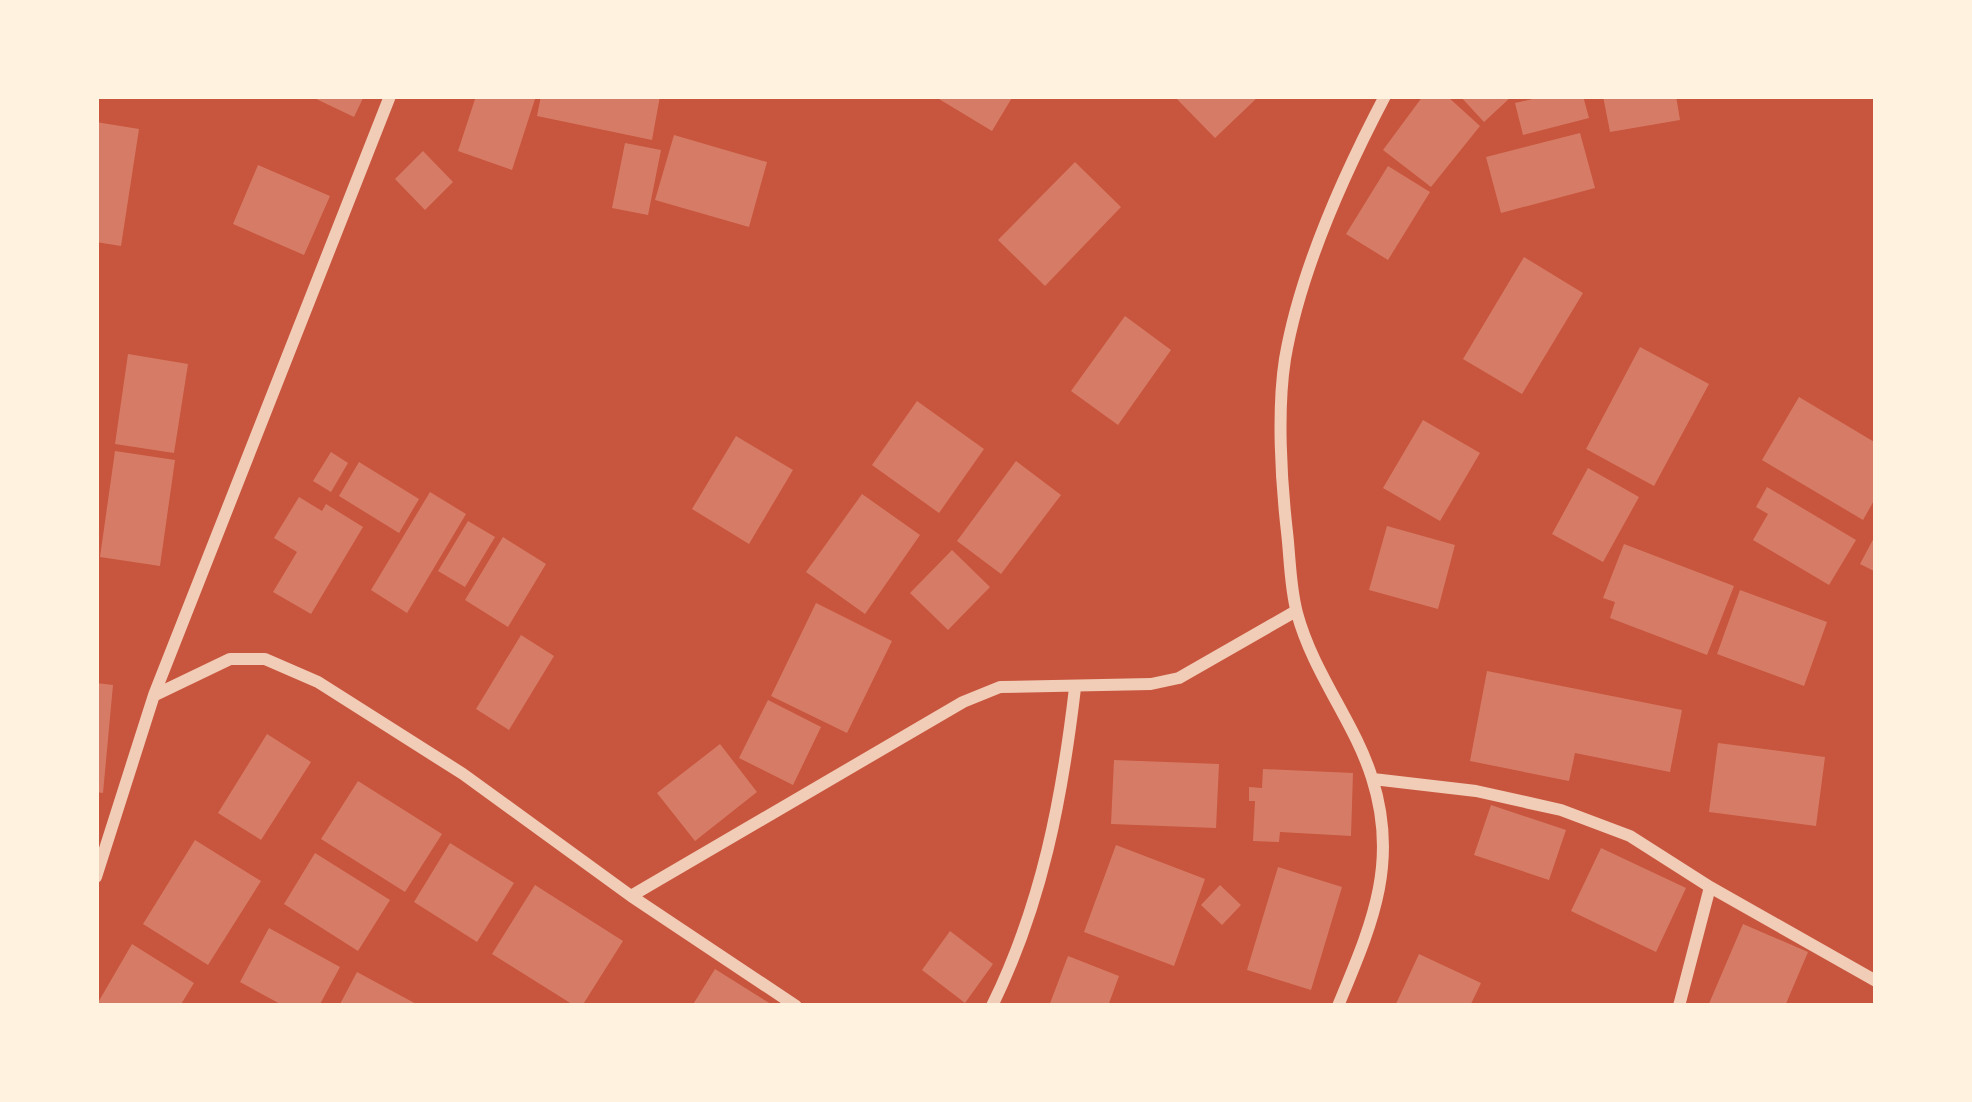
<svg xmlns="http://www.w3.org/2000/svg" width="1972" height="1102" viewBox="0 0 1972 1102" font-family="'Source Serif 4',serif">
	<rect width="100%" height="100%" fill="#c8553d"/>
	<path fill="#d67c66" d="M310 96H364L354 117Z
		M476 96H536L512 170 458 151Z
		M541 96H660L652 140 537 116Z
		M934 96H1013L992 131Z
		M1174 96H1259L1215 138Z
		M1423 96H1447L1480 126 1431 187 1383 150Z
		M1460 96H1512L1484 122Z
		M1545 96H1583L1589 118 1523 135 1515 103Z
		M1603 96H1676L1680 120 1610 132Z
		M96 122 139 129 121 246 96 242Z
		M1580 133 1595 188 1501 213 1486 157Z
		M674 135 767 162 749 227 655 200Z
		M625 143 661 150 648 215 612 208Z
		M423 151 453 182 425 210 395 179Z
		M1075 162 1121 207 1045 286 998 240Z
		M258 165 330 196 304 255 233 224Z
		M1388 166 1430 192 1388 260 1346 234Z
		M1524 257 1583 293 1522 394 1463 359Z
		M1125 316 1171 350 1118 425 1071 391Z
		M1640 347 1709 384 1654 486 1586 449Z
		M128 354 188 364 174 453 115 444Z
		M1799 397 1876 443V497L1863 520 1762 460Z
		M917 401 984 449 939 513 872 465Z
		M1423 420 1480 453 1440 521 1383 488Z
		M736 436 793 470 749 544 692 509Z
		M115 451 175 460 160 566 100 557Z
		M331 452 348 463 331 492 313 481Z
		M1016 461 1061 495 1001 574 957 541Z
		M359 462 419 499 399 533 339 496Z
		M1588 468 1639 497 1603 562 1552 534Z
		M1767 487 1856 540 1829 585 1753 540 1768 514 1756 507Z
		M430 492 466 514 407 613 371 590Z
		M862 494 920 535 865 614 806 572Z
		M299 497 322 511 326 504 363 527 311 614 273 592 297 552 274 538Z
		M468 521 495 537 465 587 438 571Z
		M1387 526 1455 545 1438 609 1369 590Z
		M1876 534V572L1860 564Z
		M503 537 546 564 508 627 465 600Z
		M1624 544 1734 586 1707 655 1610 618 1615 602 1603 598Z
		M952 550 990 587 948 630 910 593Z
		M1740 590 1827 622 1804 686 1717 654Z
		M816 603 892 641 847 733 771 696Z
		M521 635 554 656 509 730 476 709Z
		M1487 671 1682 710 1670 772 1575 753 1569 781 1470 761Z
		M96 683 113 685 103 793 96 792Z
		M768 700 821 727 793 785 739 758Z
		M267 734 311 762 261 840 218 813Z
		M1718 743 1825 757 1816 826 1709 812Z
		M720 744 757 792 695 841 657 793Z
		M1114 760 1219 764 1216 828 1111 824Z
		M1263 769 1353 773 1351 836 1280 832 1279 842 1253 841 1255 801H1249V787L1262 788Z
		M358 781 442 834 405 892 321 839Z
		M1491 805 1566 830 1549 880 1474 855Z
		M195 840 261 881 208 965 143 924Z
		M450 843 514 883 477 942 414 902Z
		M1116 845 1205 879 1174 966 1084 932Z
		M1601 848 1686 888 1656 952 1571 911Z
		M315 853 390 900 358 951 284 904Z
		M1278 867 1342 887 1311 990 1247 970Z
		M535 885 623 941 582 1006H575L492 954Z
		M1220 885 1241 905 1222 925 1201 905Z
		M1743 924 1808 952 1785 1006H1708Z
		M269 928 340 967 319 1006H284L240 982Z
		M950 931 993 964 965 1003 922 970Z
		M132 944 194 983 180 1006H96Z
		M1419 954 1481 983 1470 1006H1395Z
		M1068 956 1119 976 1108 1006H1049Z
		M715 969 774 1006H692Z
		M357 972 420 1006H339Z"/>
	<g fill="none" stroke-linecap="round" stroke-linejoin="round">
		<path stroke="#f1ccb7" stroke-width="12" d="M155 695 230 659H265L318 682 463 774 631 896 796 1006
			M1373 779 1476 791 1561 810 1630 836 1710 887 1876 981
			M96 877 154 695 390 96
			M631 896 963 702 1000 687 1151 684 1179 678 1296 611
			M992 1006C1042 904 1062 799 1075 688
			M1338 1006C1370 928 1400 865 1372 778 1355 723 1313 673 1297 613 1290 587 1290 558 1287 532 1281 480 1277 410 1285 359 1300 271 1344 174 1385 96
			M1679 1006 1710 887"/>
	</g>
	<rect width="1972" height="1102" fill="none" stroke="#fff3e0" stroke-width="198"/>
</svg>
